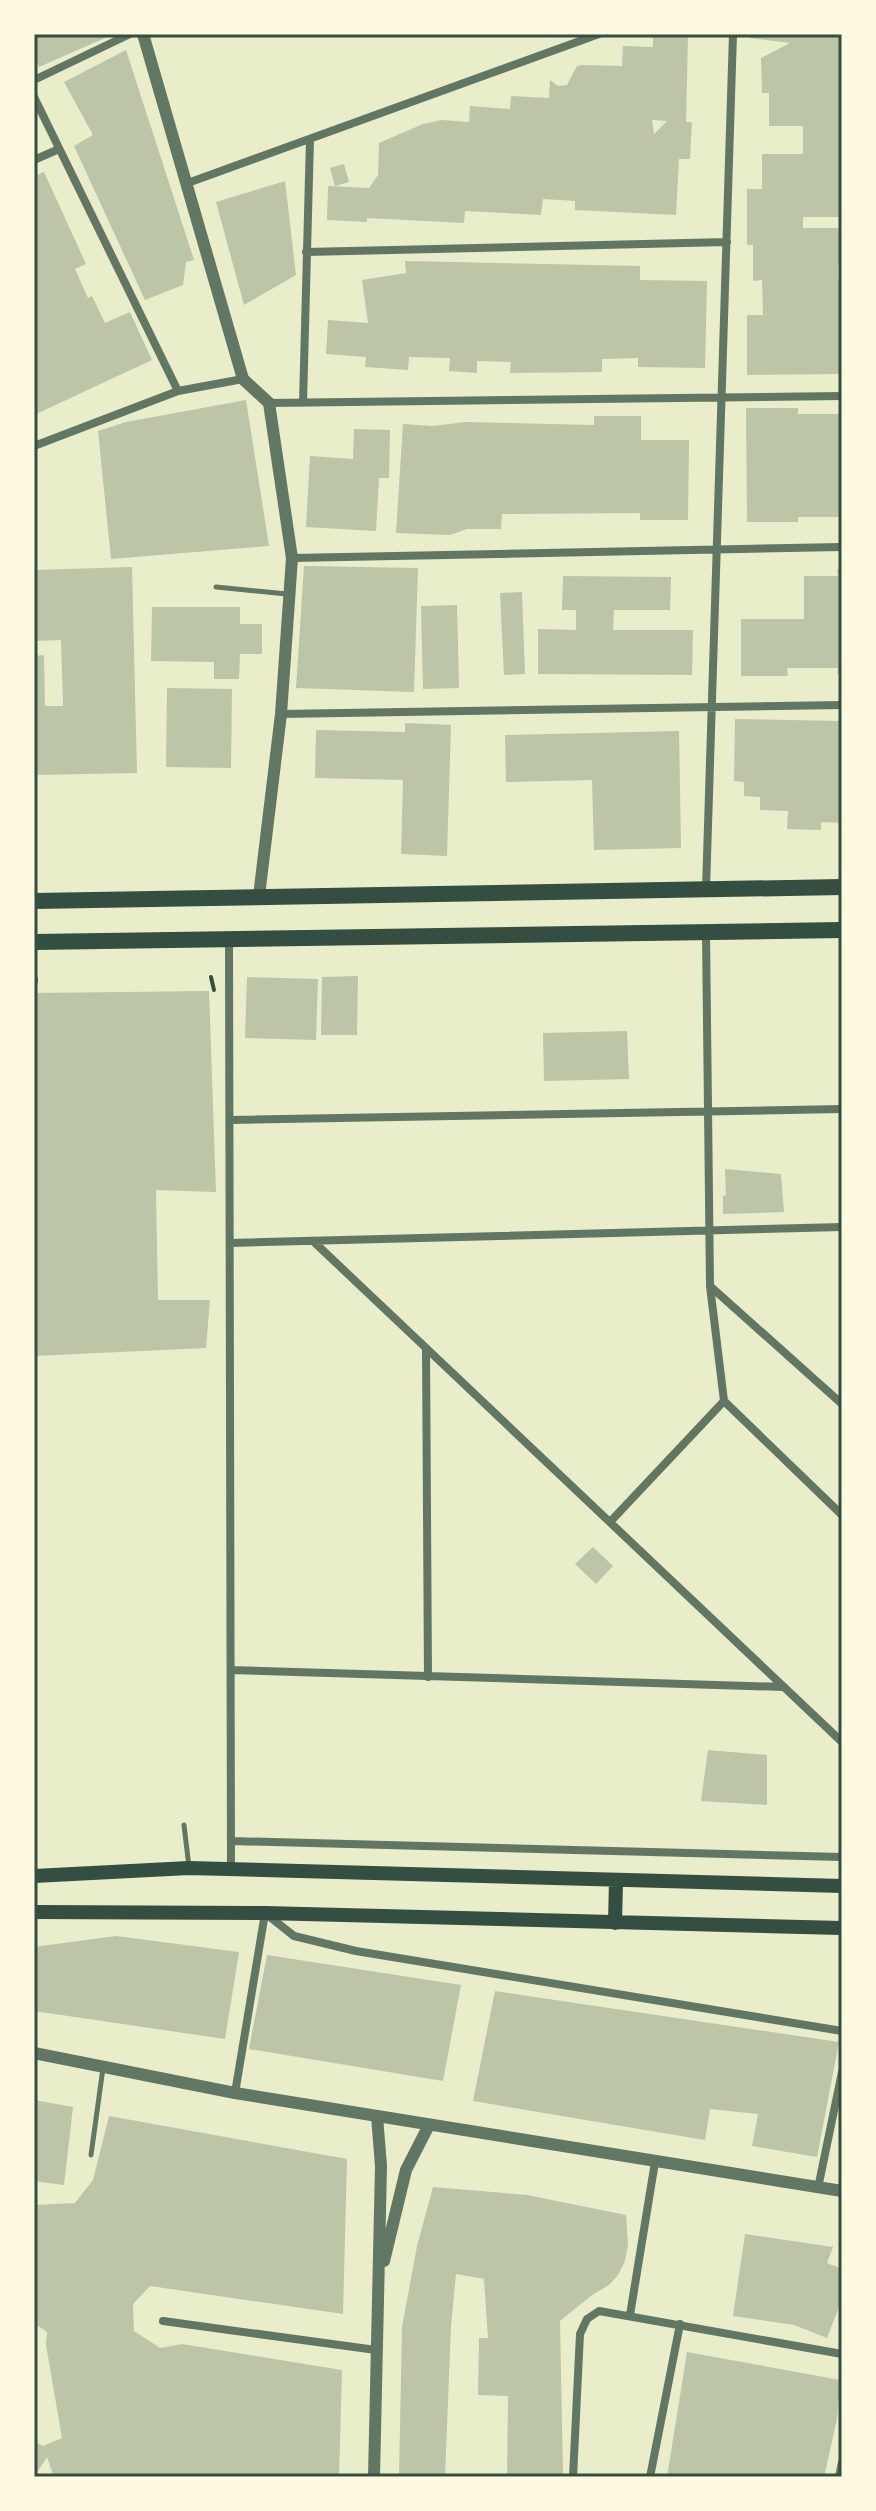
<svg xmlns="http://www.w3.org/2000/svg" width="876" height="2511" viewBox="0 0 876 2511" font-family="'Libre Baskerville',serif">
	<rect width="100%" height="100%" fill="#e9edc9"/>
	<path fill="#bcc5a7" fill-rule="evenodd" d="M34 34H114L39 67 34 57Z
		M749 34H842V217H803V228H842V263H838V280H842V374L747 375V315H763L762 280 753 281V245H747V189H762V154H803V126H769V93H762L761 58 790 43 750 38Z
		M653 36 688 37 686 122H692L690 159H679L676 215 575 210V201L543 199 541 215 465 211 464 223 367 218V222L327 220 328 186 369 188 378 175 379 143 423 124 441 120 469 122 470 106 510 109 511 96 549 98 550 80 558 86 567 85 577 66 582 65 622 66 623 46 653 47ZM652 120 667 121 654 134Z
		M126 50 194 260 186 262 183 285 145 300 74 146 93 135 64 82Z
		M344 164 349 182 335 186 330 168Z
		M44 172 86 264 75 269 88 298 92 296 105 323 130 312 152 360 34 415V176Z
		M285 181 296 275 244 305 216 202Z
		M405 261 640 266V280L707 281 705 368 638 367V358L602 359V372L510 373 511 362 477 361V373L449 371 450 358 409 357 408 370 365 367 366 357 326 354 328 320 368 323 362 280 406 273Z
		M246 400 269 546 111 559 98 431 126 422Z
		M746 408H798V414H842V517H798V522H747Z
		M594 416H641V440H689L688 520H640V513L502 514 501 529H467L450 535 396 533 403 424 433 426 465 422 594 425Z
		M354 429 390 430 389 478H379L376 531 306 527 310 456 353 459Z
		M304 566 418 568 414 692 296 688Z
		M132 567 137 773 34 775V656L44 655 45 706H63L61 640 34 641V570Z
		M837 569H842V673L837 674 838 668H787L788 676H741V619H804V576H838Z
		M563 576 671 577 670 610H614L613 630H693L692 675 538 674V629L576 630V610H562Z
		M522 592 525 674 504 675 500 593Z
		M457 605 459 688 423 689 421 606Z
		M152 607H240V624H262V654H240L239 679H214V662L151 661Z
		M167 688 232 689 231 768 166 767Z
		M735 719 842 721V823L821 822V830L787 829 788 811 760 810V797L744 796V782L734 781Z
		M405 723 451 725 447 856 401 854 403 780 315 778 316 730 405 732Z
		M679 731 681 848 594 850 592 780 506 782 505 735Z
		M358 976 357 1035H321L322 977Z
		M247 977 318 979 316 1040 245 1038Z
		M209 991 216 1192 156 1190 158 1300H210L206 1348 34 1356V993Z
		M627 1031 629 1079 544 1081 543 1033Z
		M725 1169 781 1174 784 1212 723 1214V1196L726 1195Z
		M593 1547 613 1566 596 1584 575 1564Z
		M708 1750 767 1755V1805L701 1801Z
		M116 1936 239 1952 225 2039 34 2011V1947Z
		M267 1955 461 1985 443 2081 249 2049Z
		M495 1991 839 2042 817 2157 752 2146 758 2114 710 2109 705 2140 473 2101Z
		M34 2100 73 2107 64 2185 34 2181Z
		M109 2116 347 2159 343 2314 150 2286 133 2304 134 2331 160 2348 182 2344 342 2370 339 2477H54L47 2457 34 2477V2441L43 2446 62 2438 46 2345 47 2332 34 2323V2205L75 2203 93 2180Z
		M433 2187 527 2195 626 2215 628 2244 625 2261 618 2275 609 2285 592 2295 560 2321 563 2477H507L508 2396 478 2395 479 2338H488L484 2279 456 2274 451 2326 445 2477H399L402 2327 417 2246Z
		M745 2234 833 2247 827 2263 842 2269V2299L827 2338 794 2325 733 2316Z
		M687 2352 840 2380 837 2419 824 2477H667Z"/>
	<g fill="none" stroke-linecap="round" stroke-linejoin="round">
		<path stroke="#344e41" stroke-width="4" d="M211 977 214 990
			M34 993 36 979"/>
		<path stroke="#617663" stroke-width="5" d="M216 587 287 594
			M184 1825 189 1867
			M91 2155 103 2068"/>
		<path stroke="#617663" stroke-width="8" d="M34 80 130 34
			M34 97 178 391
			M34 160 59 149
			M185 184 599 34
			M306 252 727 242
			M269 403 842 396
			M303 403 310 139
			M34 446 178 391 243 379
			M292 558 842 547
			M281 714 842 705
			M706 889 733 34
			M706 932 710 1286 724 1401
			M229 940 231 1869
			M230 1120 842 1109
			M313 1241 842 1742
			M230 1243 842 1227
			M710 1286 842 1404
			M426 1348 428 1677
			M724 1401 842 1515
			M610 1522 724 1401
			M231 1670 784 1687
			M231 1841 842 1857
			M235 2093 265 1913 294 1936 356 1951 842 2031
			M818 2188 842 2072
			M630 2315 655 2162
			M163 2321 376 2350
			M573 2477 580 2334 587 2319 599 2311 842 2354
			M650 2477 680 2324
			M839 2477 842 2462"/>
		<path stroke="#617663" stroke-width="12" d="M143 34 243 379 269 403 292 558 281 714 259 896
			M34 2053 235 2093 842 2191
			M384 2261 406 2170 429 2125
			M374 2477 381 2166 377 2116"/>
		<path stroke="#344e41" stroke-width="14" d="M34 1876 189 1868 842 1886
			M34 1912 265 1913 842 1928
			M615 1923 616 1880"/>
		<path stroke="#344e41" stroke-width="16" d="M34 901 842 887
			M34 942 842 930"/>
	</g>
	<rect width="876" height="2511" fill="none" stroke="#fefae0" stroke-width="72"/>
	<rect x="36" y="36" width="804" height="2439" fill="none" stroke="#344e41" stroke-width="3"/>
</svg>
